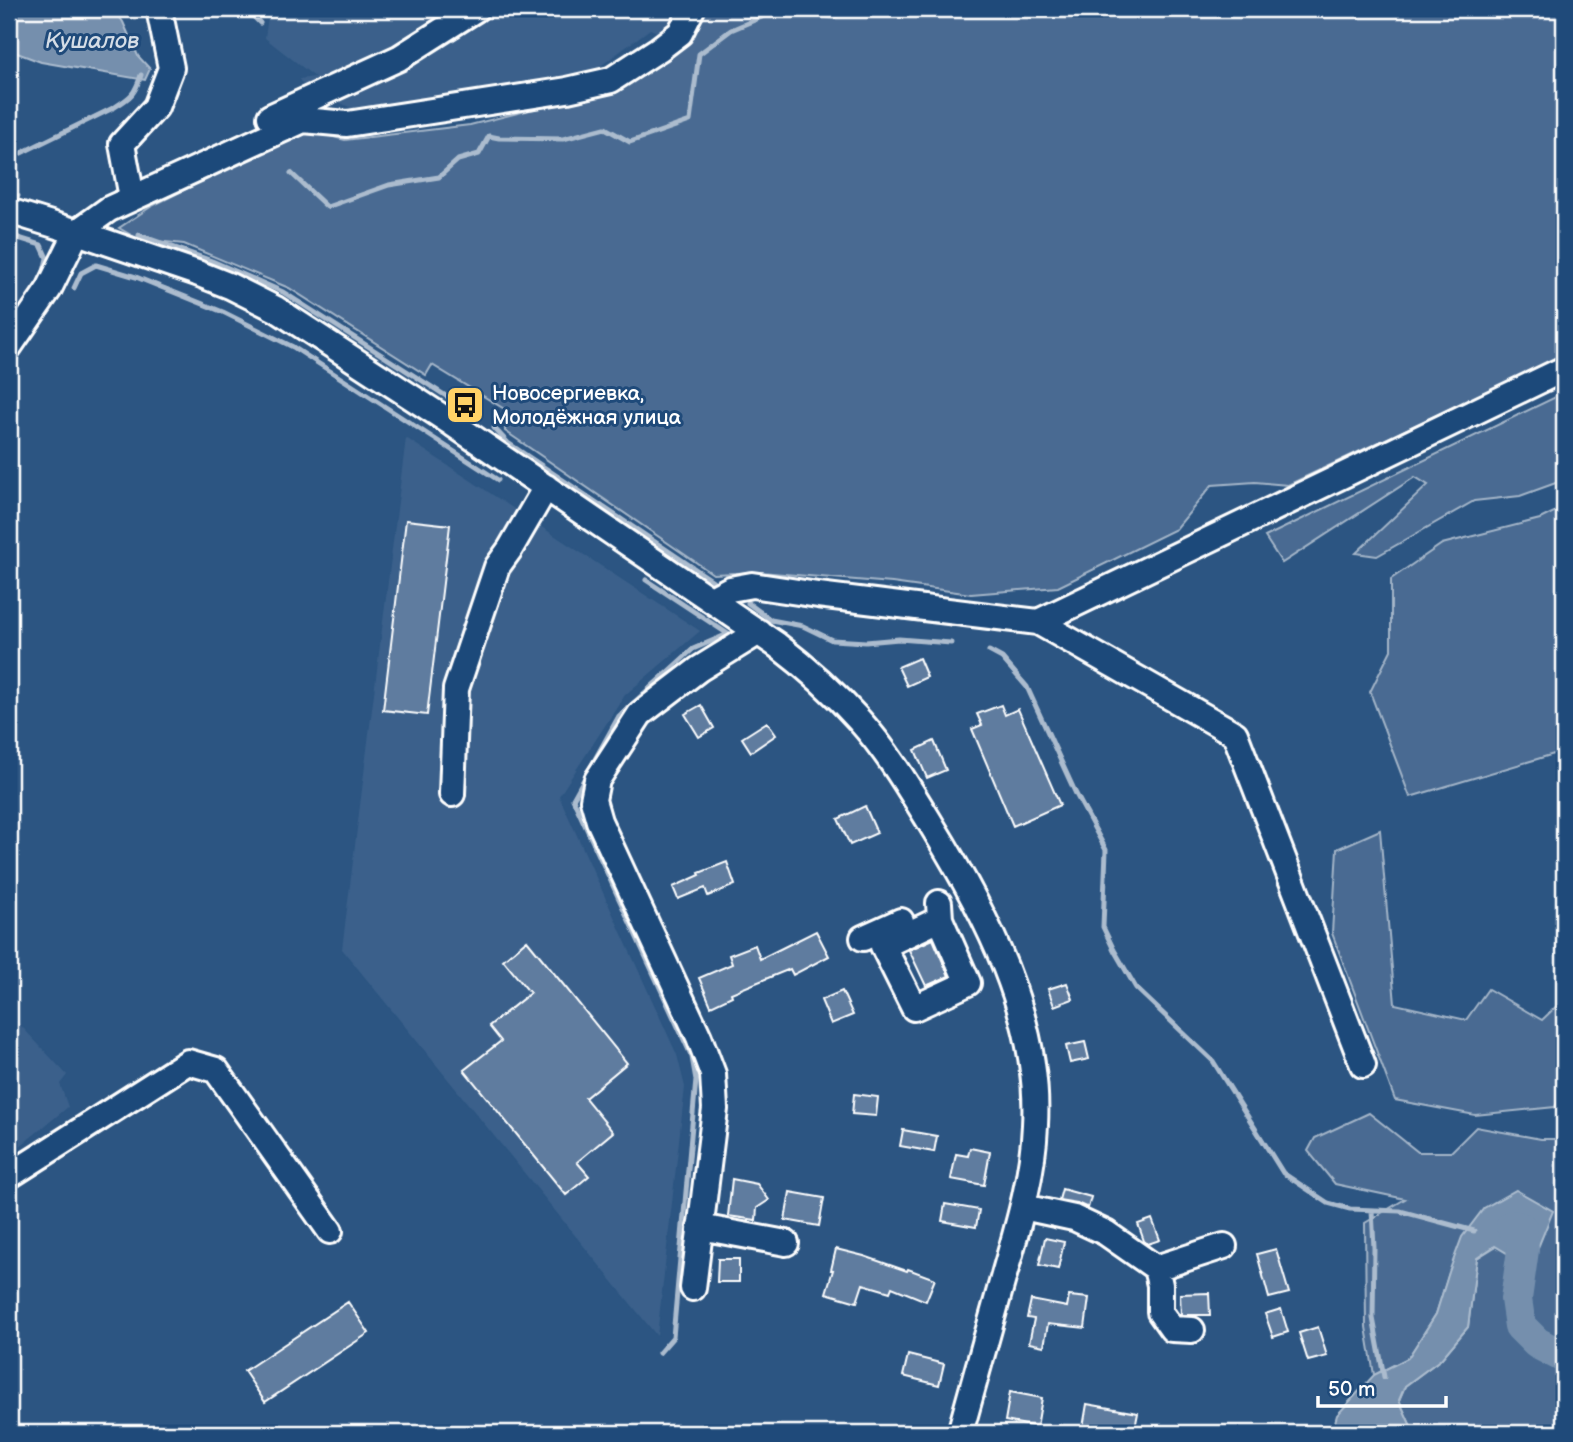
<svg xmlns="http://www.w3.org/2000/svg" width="1573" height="1442" viewBox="0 0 1573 1442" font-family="'Balsamiq Sans',sans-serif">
	<rect width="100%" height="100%" fill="#2c5582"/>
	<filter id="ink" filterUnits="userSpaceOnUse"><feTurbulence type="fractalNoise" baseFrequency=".0143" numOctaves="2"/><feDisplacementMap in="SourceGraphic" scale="14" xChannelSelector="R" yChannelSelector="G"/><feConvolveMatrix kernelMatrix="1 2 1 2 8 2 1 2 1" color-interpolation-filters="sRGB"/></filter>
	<g filter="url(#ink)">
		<path fill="#3b618b" d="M269 9H683L664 35 650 29 590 74 369 117 321 93V88L302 84 299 79 315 77 265 38Z
			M406 438 700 631 625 695 559 796 677 1055 685 1087 657 1336 342 949Z
			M9 1013 67 1075 60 1084 68 1107 9 1155Z"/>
		<path fill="#486b92" stroke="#a4b5c8" stroke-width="2" d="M725 9H1564V355L1288 485 1255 482 1212 485 1176 529 1058 587 971 594 892 583 760 572 713 574 505 431 506 410 432 365 426 375 289 288 184 244 138 239 119 228 152 206 274 145 310 131 345 140 470 125 586 96 647 68 692 40 698 14Z
			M1564 393V480L1520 496 1474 501 1377 556 1356 553 1428 485 1415 477 1282 563 1265 537Z
			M1564 507V751L1410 797 1370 692 1391 650V579L1442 544 1540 519Z
			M1380 830 1395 1004 1466 1020 1488 989 1542 1020 1564 999V1091L1555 1107 1475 1115 1395 1100 1332 933 1337 849Z
			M1369 1113 1418 1152H1451L1476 1127 1541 1139H1564V1433H1414L1399 1400 1405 1386 1441 1359 1468 1327 1477 1258 1553 1211 1449 1273 1436 1314 1408 1358 1374 1375 1366 1327 1365 1223 1405 1199 1335 1184 1308 1151 1315 1138Z"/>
		<path fill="#748fad" stroke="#acbcce" stroke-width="2" d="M9 9H114L123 22 138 56 150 69 145 80 41 62 9 50Z
			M1516 1190 1553 1211 1530 1267 1495 1246 1477 1258 1468 1327 1441 1359 1405 1386 1399 1400 1414 1433H1332L1337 1415 1374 1375 1408 1358 1436 1314 1449 1272 1462 1237 1484 1208Z"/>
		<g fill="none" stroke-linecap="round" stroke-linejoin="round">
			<path stroke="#acbcce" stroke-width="5" d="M246 9 260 23
				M792 9 833 17 852 9
				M9 159 115 107C131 97 135 94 141 75
				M291 173 327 207 389 185 439 177 458 160 479 154 489 136 499 138 563 139 605 128 630 142 690 121 699 54 731 30 780 9
				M9 193 18 196
				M9 235 41 245 47 258 43 276
				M139 235 212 261 283 292 446 396
				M74 288 81 273 96 265 136 277 223 312 293 347 498 480
				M494 428 508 443 713 581
				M646 580 731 636
				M748 603 771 620 803 626 832 640 866 642 899 639 951 643
				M989 651 1002 658 1027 687 1076 794 1106 850 1103 927 1114 950 1136 988 1213 1061 1283 1173 1328 1203 1350 1209 1400 1211 1474 1231
				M1372 1210 1374 1248 1373 1318 1384 1377
				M659 1353 673 1337 696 1080 692 1057 573 799 619 716 693 649 728 634"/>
			<path stroke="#748fad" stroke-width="32" d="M1512 1226 1521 1228 1523 1250 1516 1299 1520 1326 1537 1343 1564 1357"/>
		</g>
		<path fill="#5e7c9f" stroke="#fff" stroke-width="2" d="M406 520 450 525 427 715 383 710Z
			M919 658 927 677 907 686 898 667Z
			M701 705 714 728 699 737 685 714Z
			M1001 705 1005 715 1018 709 1060 805 1013 826 972 729 982 725 977 714Z
			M767 722 776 735 751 752 742 738Z
			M934 741 946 770 927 778 915 750Z
			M865 806 877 833 850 845 838 819Z
			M727 862 735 885 708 896 705 888 678 899 673 887 700 875 699 873Z
			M816 931 829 956 793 975 790 969 731 993 732 996 711 1006 699 978 732 964 729 955 755 945 760 959Z
			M933 939 949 976 926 986 909 950Z
			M527 940 627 1063 585 1098 613 1132 577 1162 589 1176 566 1195 464 1070 501 1041 489 1026 530 993 503 960Z
			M1067 983 1073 999 1054 1006 1048 989Z
			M842 991 853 1015 831 1024 821 1000Z
			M1085 1042 1089 1059 1070 1063 1066 1046Z
			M854 1094 878 1097 876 1116 852 1114Z
			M903 1130 937 1136 934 1152 900 1146Z
			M970 1148 990 1152 984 1185 951 1179 956 1154 968 1156Z
			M732 1179 757 1184 769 1200 757 1208 756 1220 728 1216Z
			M1062 1189 1091 1197 1088 1208 1077 1203 1059 1200Z
			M790 1192 824 1198 819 1226 785 1220Z
			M945 1204 979 1210 976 1227 942 1221Z
			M1152 1219 1160 1240 1148 1244 1144 1241 1138 1224Z
			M1045 1238 1064 1242 1058 1269 1039 1265Z
			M836 1249 864 1256 907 1271 908 1269 935 1279 926 1301 892 1287 890 1292 863 1284 857 1302 826 1293 833 1270H831Z
			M1276 1249 1289 1293 1269 1298 1257 1254Z
			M718 1259H739V1282H717Z
			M1209 1293 1210 1315H1181L1180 1294Z
			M1069 1296 1089 1298 1085 1328 1048 1324 1044 1346 1029 1343 1034 1319 1027 1318 1031 1300 1067 1307Z
			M348 1302 369 1333 265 1402 244 1371Z
			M1281 1309 1288 1332 1273 1337 1265 1314Z
			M1318 1327 1327 1356 1308 1361 1299 1333Z
			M908 1355 944 1364 939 1385 903 1376Z
			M1010 1392 1042 1398 1037 1427 1005 1421Z
			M1087 1404 1138 1413 1134 1433H1082Z"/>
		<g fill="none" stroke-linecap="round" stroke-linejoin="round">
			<defs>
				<path id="minor" d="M270 117 399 58 476 9
					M130 187 122 144 156 107 171 68 159 9
					M9 211 77 232 197 273 230 286 276 309 453 424 777 645C806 667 834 692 859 720 887 751 909 788 931 824 985 912 1041 1018 1035 1125 1033 1176 1018 1226 1004 1275 989 1328 975 1380 960 1433
					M9 347 49 289 77 232 109 209 303 120 347 124 567 90 611 80 659 49 680 33 692 9
					M711 599 730 589 752 585 818 595 1038 622 1235 734 1363 1065
					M1038 622 1564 369
					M452 794 456 689 497 567 510 549 546 487
					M939 903 940 919 968 983 914 1008 883 946 940 919
					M863 938 901 921
					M9 1176 188 1062 216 1070 330 1231
					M1023 1207 1074 1218 1106 1233 1156 1268 1224 1246
					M700 1227 786 1243
					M1156 1268 1160 1285V1312L1172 1329 1192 1330
					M693 1288 715 1109 713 1074 699 1037 599 821 593 800 597 780 640 714 699 669 759 632"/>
			</defs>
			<use href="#minor" stroke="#fff" stroke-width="30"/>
			<use href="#minor" stroke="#1f4a7a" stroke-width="24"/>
		</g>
	</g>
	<defs>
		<symbol id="bus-square" viewBox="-11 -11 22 22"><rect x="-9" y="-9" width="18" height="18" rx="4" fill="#ffd166" stroke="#1f4a7a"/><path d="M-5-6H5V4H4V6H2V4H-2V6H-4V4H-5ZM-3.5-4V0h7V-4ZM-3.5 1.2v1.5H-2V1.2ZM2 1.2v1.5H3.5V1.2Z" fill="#111"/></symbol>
	</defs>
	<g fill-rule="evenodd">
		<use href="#bus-square" x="443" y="383" width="44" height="44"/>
	</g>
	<g text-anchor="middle" stroke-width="6" stroke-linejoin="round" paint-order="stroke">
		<g font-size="21" fill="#fff" stroke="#1f4a7a" text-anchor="start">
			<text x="492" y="400">Новосергиевка,<tspan x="492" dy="24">Молодёжная улица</tspan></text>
		</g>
		<g font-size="23" font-style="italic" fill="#d5dde6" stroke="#1f4a7a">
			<text x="92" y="48">Кушалов</text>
		</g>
	</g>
	<rect width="1573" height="1442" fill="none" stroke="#1f4a7a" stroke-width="35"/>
	<rect x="18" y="18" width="1538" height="1407" fill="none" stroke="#fff" stroke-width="2.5" filter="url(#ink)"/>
	<path d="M1318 1396v10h128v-10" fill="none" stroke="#ffffff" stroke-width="3.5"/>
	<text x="1328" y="1396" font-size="21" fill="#ffffff" stroke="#1f4a7a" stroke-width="5" paint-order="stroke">50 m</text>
</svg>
